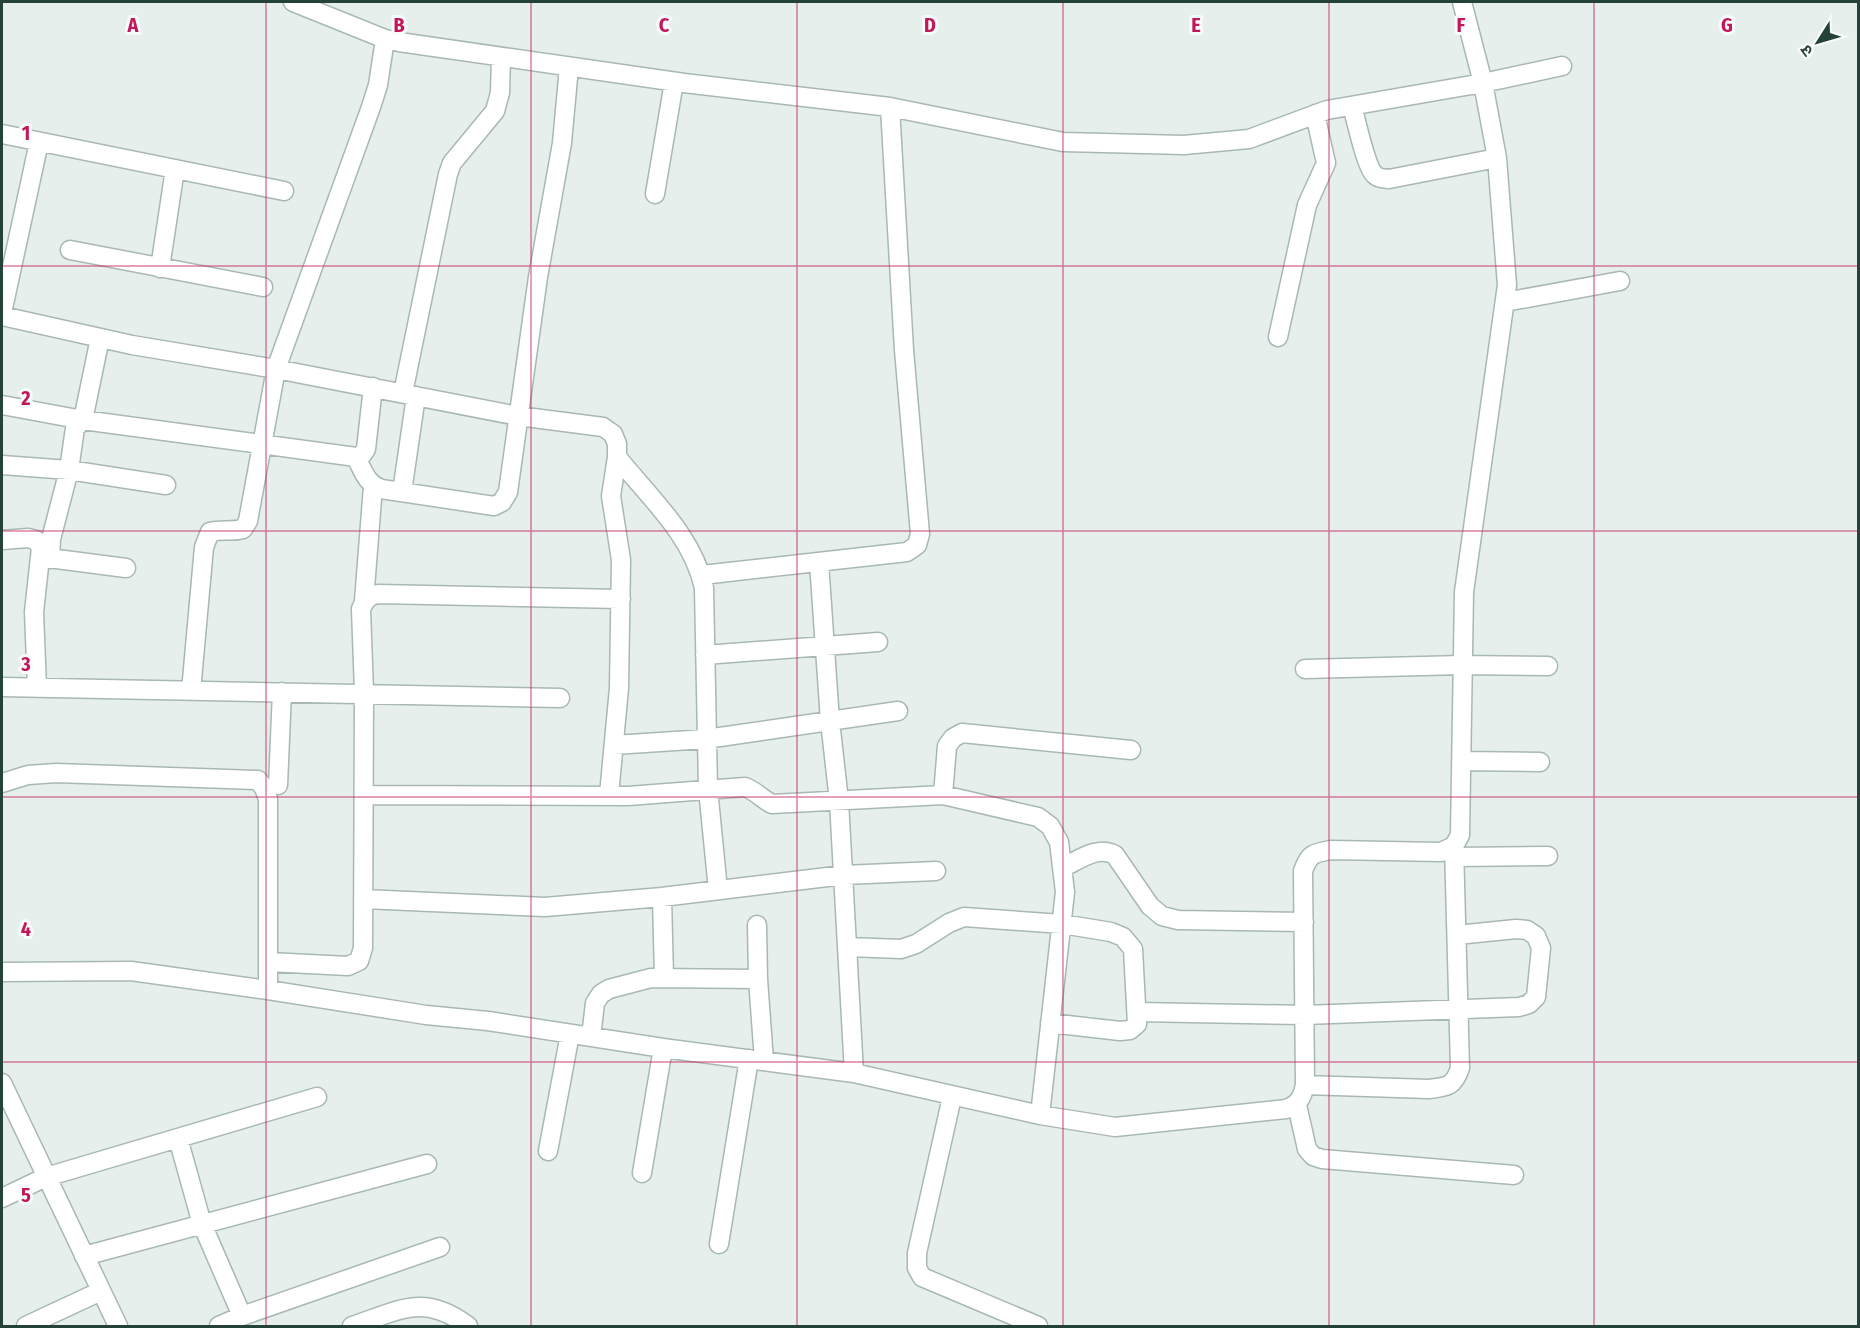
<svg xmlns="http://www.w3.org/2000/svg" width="1860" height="1328" viewBox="0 0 1860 1328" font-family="'Fira Sans Condensed','Noto Sans Devanagari',sans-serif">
	<rect width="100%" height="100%" fill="#e6efeb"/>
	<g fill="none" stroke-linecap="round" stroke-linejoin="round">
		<defs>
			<path id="minor" d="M293 2 385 39 399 42 684 83 890 107 1063 142 1184 145 1249 139 1327 110 1483 83 1562 66
				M1352 106C1356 119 1366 168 1375 175 1379 179 1383 178 1389 179L1497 158
				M2 134 284 191
				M655 194 674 82
				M70 250 263 287
				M160 268 175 169
				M1505 302 1620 281
				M2 313 39 142
				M2 316 132 345 276 369 518 416 603 427 613 434 617 444V457L611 496 621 560 619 688 609 795
				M1278 337 1307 205 1326 163 1315 114
				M403 393 448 174 452 163 495 111 500 93 501 57
				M2 405 83 420 100 338
				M356 457C363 471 367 484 381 489L494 506 502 502 508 492 538 277 562 143 569 67
				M617 457C650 498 693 536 704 588L708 789 718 890
				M2 465 69 470 166 485
				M402 492 416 396
				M2 540 28 538 36 540 41 548 34 612 37 688
				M41 557 126 568
				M50 559 51 539 69 470 75 428 83 420 356 457 362 455 366 449 373 387
				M819 562 830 721 839 801 854 1073
				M702 575 907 552 917 545 920 534 904 350 890 107
				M364 601 373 486
				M705 655 878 642
				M1305 669 1462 665 1548 666
				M2 687 560 698
				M191 691 204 547 210 532C221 529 232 532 243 529L248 521 276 369 371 107 378 85 385 39
				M614 745 706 739 898 711
				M1461 761 1540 762
				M2 783 28 775 56 773 258 780 264 788 268 799V990
				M278 785 282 692
				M364 795 628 796 745 787C756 791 762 799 772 804L943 795 1038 817 1050 826 1059 842 1065 892 1040 1115
				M943 795 947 746 953 738 962 733 1131 750
				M1454 857 1548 856
				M1062 868C1079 860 1098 845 1115 855L1150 906 1162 916 1178 920 1304 922
				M662 897 664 978
				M363 899 545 907 662 897 844 875 936 871
				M757 925 758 979 764 1061
				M848 947 901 949 916 944 949 923 964 917 1062 924 1111 932 1123 937 1133 949 1137 1024 1130 1030 1120 1031 1050 1023
				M269 962 348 966 359 961 363 948 364 692 361 609C365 600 368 596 378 594L621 599
				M2 972 131 971 268 990 426 1015 488 1021 663 1048 854 1073 1040 1115 1115 1127 1286 1109C1299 1104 1302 1098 1305 1085L1303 871C1309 854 1313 853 1331 850L1441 852 1454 846 1460 835 1464 592 1507 285 1497 158 1483 83 1462 2
				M1137 1012 1305 1015 1519 1007 1529 1004 1536 997 1541 948 1536 936 1527 930 1516 929 1457 935
				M591 1037 595 1003 601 994 609 989 651 978 758 979
				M2 1083 118 1326
				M1305 1085 1429 1089C1448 1087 1454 1086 1460 1068L1454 846
				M952 1097 917 1253V1268L922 1277 1038 1326
				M1297 1105 1307 1149 1313 1156 1322 1159 1514 1175
				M178 1138 202 1224 242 1316
				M548 1151 570 1034
				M642 1173 663 1048
				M2 1198 46 1177 317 1097
				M719 1244 749 1059
				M84 1256 427 1164
				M26 1326 101 1291
				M219 1326 242 1316 440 1247
				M352 1326C399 1311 423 1292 468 1326"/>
		</defs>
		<use href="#minor" stroke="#a8b8b2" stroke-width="21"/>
		<use href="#minor" stroke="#fff" stroke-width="18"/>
	</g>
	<path fill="none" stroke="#c2185b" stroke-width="1.5" stroke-opacity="0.55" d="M266 2V1326M531 2V1326M797 2V1326M1063 2V1326M1329 2V1326M1594 2V1326M2 266H1858M2 531H1858M2 797H1858M2 1062H1858"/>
	<g font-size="20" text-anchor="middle" font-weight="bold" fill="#c2185b" stroke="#f7fbf9" stroke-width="6" stroke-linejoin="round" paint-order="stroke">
		<text x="133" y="32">A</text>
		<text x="399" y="32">B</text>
		<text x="664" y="32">C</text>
		<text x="930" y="32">D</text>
		<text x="1196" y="32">E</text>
		<text x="1461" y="32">F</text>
		<text x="1727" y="32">G</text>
		<text x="26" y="140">1</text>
		<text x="26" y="405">2</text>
		<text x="26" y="671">3</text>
		<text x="26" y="936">4</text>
		<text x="26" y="1202">5</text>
	</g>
	<rect width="1860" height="1328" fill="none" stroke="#24423a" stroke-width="6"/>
	<g transform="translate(1818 42) rotate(233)" stroke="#f7fbf9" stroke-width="4.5" paint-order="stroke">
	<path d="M0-4.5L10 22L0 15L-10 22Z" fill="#24423a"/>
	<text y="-9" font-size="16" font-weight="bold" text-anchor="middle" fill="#24423a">उ</text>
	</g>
</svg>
